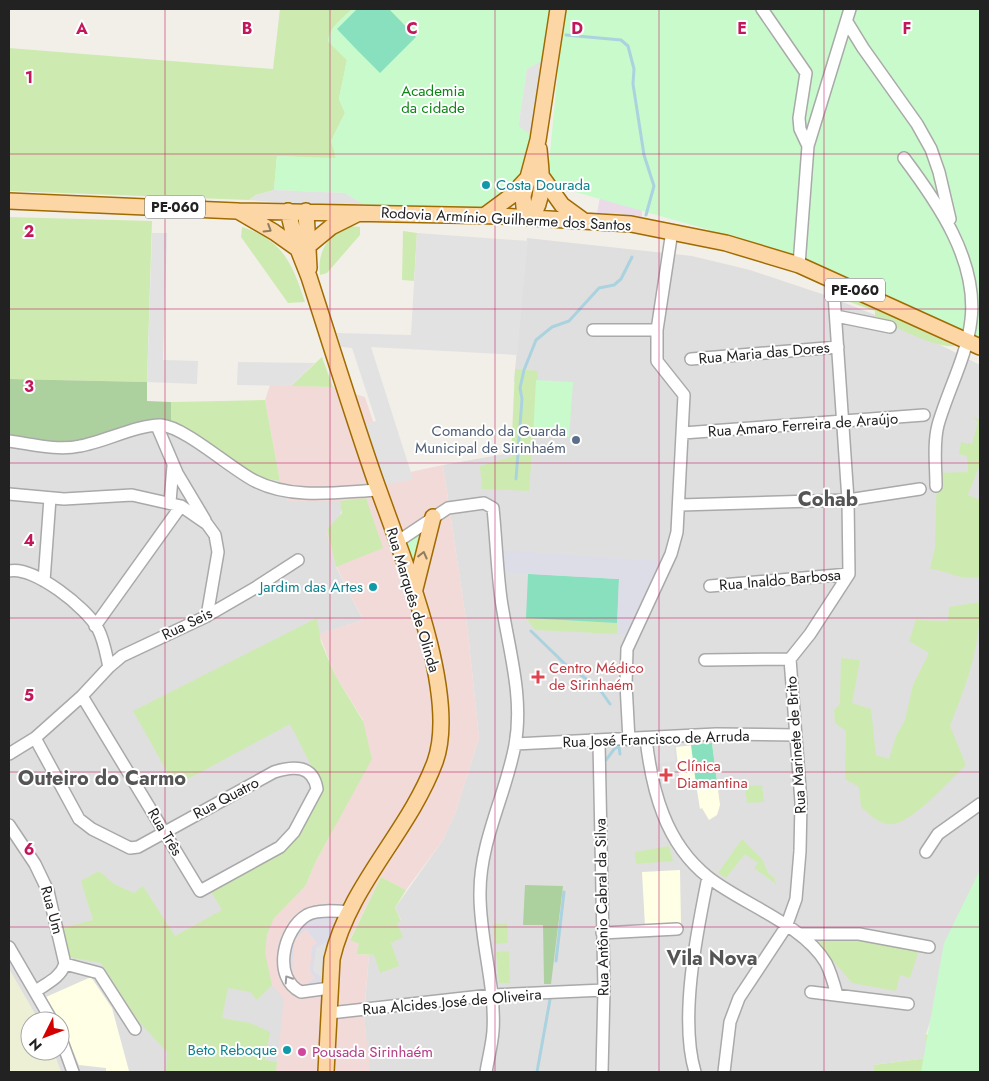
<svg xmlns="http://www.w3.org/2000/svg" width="989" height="1081" viewBox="0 0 989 1081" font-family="Jost,sans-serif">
	<rect width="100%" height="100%" fill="#f2efe9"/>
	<path fill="#e0dfdf" d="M527 238 692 256 750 270 825 295 903 326 980 365V871L926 1034 927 1058 873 1065 874 1072H369L364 1015 369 955H374L391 943 397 923 401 920 395 908 443 840 456 811 479 738 468 633 443 465 515 452 519 382H514Z
		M147 420H171L261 478 280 481 288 501H340L342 509 339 518 327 529 336 567 363 620 320 634 306 885 273 920 285 999 276 1072H61L53 1051H60V1021H39L9 969V435L62 443 103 435Z"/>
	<path fill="#f2dad9" d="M270 385 333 387 365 397 391 476 443 465 468 633 479 738 456 811 443 840 406 890 381 877 350 939 359 944 356 954 369 955 364 1015 370 1072H276L284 999 272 985 267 969 265 953 267 935 274 918 306 885 315 863 332 832 363 720 335 675 319 634 363 620 335 564 326 532 342 513 340 501H288L280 481 265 400Z"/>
	<path fill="#ebdbe8" d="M604 177 641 186 642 218 597 213Z"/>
	<path fill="#ffffe5" d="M712 743 720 805 717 815 709 820 702 808 700 809 696 784 680 786 676 747Z
		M680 870 681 926H645L642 872Z
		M91 977 112 1008 129 1071 170 1072H106V1068L79 1065 60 1021 46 997Z"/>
	<path fill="#eef0d5" d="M9 969 39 1021H30V1051H53L61 1072H9Z"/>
	<path fill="#cdebb0" d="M280 9H352L334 27 328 41 347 60 339 99 345 113 333 137 336 159 277 156 274 190 256 195 249 200 9 191V48L273 69Z
		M9 217 152 221 147 382 9 379Z
		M350 226 360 227V235L327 273 320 275C317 253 327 234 350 226Z
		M242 227C283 240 292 263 305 302L288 303 241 237Z
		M403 231 417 233 414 281 402 280Z
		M852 296 955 346C937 349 892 326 875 316V311L847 301 849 297Z
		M322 357 333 387 291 386Z
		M515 369 538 371 529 491 482 489 480 466 511 457Z
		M265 400 280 481 261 478 171 420V402Z
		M972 416 980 420V464L968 495 980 500V577C956 580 953 572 930 569L935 547 937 473 968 472 967 456 959 454 961 442 972 444 978 422Z
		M366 498 383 548 336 567 327 529 342 513 340 501Z
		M980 602C980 649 967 683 950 726L966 765C950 780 915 820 894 824 881 826 870 815 861 807L859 787 845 779 846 731 835 723 834 710 840 704 841 658 860 660 852 703 871 709 876 755 889 759 896 736 905 720 913 685 929 653 909 641 916 620 948 621 949 607Z
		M317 618 321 642 335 675 363 721 372 759 315 863 306 885 274 918 267 934 265 953 272 985 257 1000 250 992 228 988 222 1018 250 1023 270 1032 265 1060 277 1062 276 1072H166L167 1052 139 1022 101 963 68 957 62 928 93 920 81 881 99 871 114 884 134 893 143 886 175 936 222 910 210 890 281 851 320 783 290 724 175 786 133 711Z
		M526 618 617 623V634L535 630Z
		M762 785 764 802 747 803 745 786Z
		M742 839 762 859 768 873 774 877 776 884 754 868 758 863 745 854 726 878 718 873Z
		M669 846 673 861 636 864 635 852Z
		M381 877 406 890 395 908 401 921 397 923 403 937 391 943 399 966 380 973 374 955 356 954 359 944 350 940Z
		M507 923 508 943 495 944 493 924Z
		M812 936 885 939 919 950 910 978 900 975 896 991 852 983Z
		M509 951 510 983H499L496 952Z
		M926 1034 951 1049 980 1072H874L873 1065 927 1058Z"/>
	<path fill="#add19e" d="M9 379 147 382V401L171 402V420H147L103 435 62 443 9 435Z
		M525 885 563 886 551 984H544L543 925H523Z"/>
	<path fill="#c8facc" d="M352 9H552L545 59 527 69 519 122 520 126 534 138 517 186 491 205 476 208 373 210 345 193 274 190 277 156 336 158 331 141 345 113 339 99 347 60 328 41C329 27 343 18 352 9Z
		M564 9H980V346L706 229 547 184Z
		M536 380 573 382 569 437 533 436Z
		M427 526 414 572 405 543Z
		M980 870V1072H921L944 943Z"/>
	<path fill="#88e0be" d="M357 9H389L416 37 380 73 358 51 394 16 358 51 337 29Z
		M528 574 619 579 617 623 526 618Z
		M712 743 717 782 696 784 691 745Z"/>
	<path fill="#e2e2e2" d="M545 59 534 138 519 126V122L527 69Z
		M274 190 345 193 373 210 249 200 256 195Z
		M152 233H167L163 360 198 361 197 384 147 382Z
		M417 233 528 241 517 355 371 347 413 479 385 485 366 424 376 421 352 348 341 347 337 333 411 335Z
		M238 362 315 363 291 386 237 385Z
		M674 745 675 761 654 764 651 747Z
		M329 940 322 977 313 972 316 948Z"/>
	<path fill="#dddde8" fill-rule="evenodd" d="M497 550 662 561 646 594 641 615 632 635 617 634 619 579 499 572Z
		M330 915 333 921 329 940 316 948 313 971 322 977V981L302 991 290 976 292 938 307 919ZM306 929 317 943 312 947 310 971 315 978 302 988 292 975 294 940Z"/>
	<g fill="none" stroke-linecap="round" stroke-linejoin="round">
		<path stroke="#aad3df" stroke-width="3" d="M566 35 621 40 628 46 634 69 633 84 644 155 654 186 646 215
			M516 479 522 399 520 388 524 370 536 340 552 327 569 321 599 288 614 285 621 279 632 257
			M531 631 565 664 598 687 610 704
			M606 760 615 748 619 747 620 754
			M556 961 564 892
			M537 1072 551 994"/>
		<defs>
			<path id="minor" d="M762 9 806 73 799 118 800 129 808 146
				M847 22 863 48 917 124 931 149 939 172 950 219
				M904 158C937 202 978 260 971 320 967 356 948 390 938 425 933 444 936 466 936 486
				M799 265 808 146 850 9
				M836 316 890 327
				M593 330H657
				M691 359 838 347
				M157 426 177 473 205 520
				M683 433 924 415
				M9 441C32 444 57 451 80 446 103 442 140 424 161 425 185 427 231 469 255 481 292 500 339 492 378 490
				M9 494 64 499 132 495 181 506 207 524 215 535 218 552 207 616
				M170 502 173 466
				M680 505 848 500 920 489
				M397 542 448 508 484 503 493 508C496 538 497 569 501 599 508 647 524 696 515 745 506 794 480 841 480 892 479 938 496 985 493 1031 492 1045 488 1059 486 1072
				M9 571C33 565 87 608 98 629 104 640 106 654 109 667
				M44 581 50 498
				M710 586 849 574
				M95 626 181 506
				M705 660 790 659
				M35 738 79 819 92 829 130 848 138 847 274 772C292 766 313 764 317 789L294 832 280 847 200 891 82 696
				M646 739C652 790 665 843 708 877 742 904 803 924 826 963 831 973 834 984 837 995
				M629 740 626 684 627 649 671 554 677 532 684 395 657 361V330L672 231
				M599 742 604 990 602 1072
				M515 744 716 734 796 735
				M9 754 35 738 82 696 109 667 122 656 205 617 255 588 298 560
				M9 825 35 864 48 891 65 964C60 978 47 983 36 991
				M926 852 938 834 980 804
				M602 933 677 929
				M801 934H859L929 947
				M9 947 52 1021
				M65 964 99 973 135 1029
				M330 988 301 992C272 978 283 929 307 915 318 909 337 911 349 912
				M811 992 908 1004
				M330 1013 491 995 604 990
				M60 1036 73 1072
				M695 1072C679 1018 697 932 708 877
				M724 1072 730 1022 739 998 786 927 796 899 800 851 801 802 790 659 810 634 849 574 848 500 833 280"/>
			<path id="major" d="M542 177 562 205 584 221
				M9 201 237 211 501 216 631 224 726 243 799 265 980 347
				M238 211 274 232 298 249
				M288 211 296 244 309 277C330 342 350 407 372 471 396 542 461 691 435 762 409 832 349 885 332 959L326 1072
				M306 211 309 268
				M484 216 511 196 526 180
				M531 218 524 207 523 196 538 140 558 9
				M531 218C546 197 541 173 539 149
				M308 246 331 227 357 214
				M414 593 433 517"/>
		</defs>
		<use href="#minor" stroke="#a9a9a9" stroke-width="14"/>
		<use href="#major" stroke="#a06b00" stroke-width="18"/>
		<use href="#minor" stroke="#fff" stroke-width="11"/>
		<use href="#major" stroke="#fcd6a4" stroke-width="15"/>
	</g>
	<defs><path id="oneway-chevron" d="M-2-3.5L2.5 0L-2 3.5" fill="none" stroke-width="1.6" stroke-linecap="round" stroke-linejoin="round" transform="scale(1.25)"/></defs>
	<g stroke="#8f7c63">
		<use href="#oneway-chevron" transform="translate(268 229) rotate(32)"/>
		<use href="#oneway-chevron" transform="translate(423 555) rotate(-76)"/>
	</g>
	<use stroke="#9c9c9c" href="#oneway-chevron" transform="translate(288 979) rotate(-123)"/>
	<path fill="none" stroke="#c2185b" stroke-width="1" stroke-opacity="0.55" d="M165 9V1072M330 9V1072M495 9V1072M659 9V1072M824 9V1072M9 154H980M9 309H980M9 463H980M9 618H980M9 772H980M9 927H980"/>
	<g fill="#0f9aa8" stroke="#fff" stroke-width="2">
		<circle cx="486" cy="185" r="5"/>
		<circle cx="373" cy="587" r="5"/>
		<circle cx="287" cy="1050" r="5"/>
	</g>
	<circle fill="#5c6f8a" stroke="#fff" stroke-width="2" cx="576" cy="440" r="5"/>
	<g fill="#e0444e" stroke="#fff" stroke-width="2">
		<path d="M535.5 669.5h5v5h5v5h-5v5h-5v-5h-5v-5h5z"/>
		<path d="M663.5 767.5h5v5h5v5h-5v5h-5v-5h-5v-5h5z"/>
	</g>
	<circle fill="#d1479c" stroke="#fff" stroke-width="2" cx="302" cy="1052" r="5"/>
	<g text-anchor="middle" stroke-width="4" stroke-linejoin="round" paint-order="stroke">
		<g fill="#fff" stroke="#646464" stroke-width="1">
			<rect x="145" y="195.5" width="60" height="23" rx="4"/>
			<rect x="825" y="278.5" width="60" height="23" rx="4"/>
		</g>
		<g font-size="14" font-weight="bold" fill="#222">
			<text x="175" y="212">PE-060</text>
			<text x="855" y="295">PE-060</text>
		</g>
		<g font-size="15" fill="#0c8416" stroke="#fff">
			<text x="433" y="96">Academia<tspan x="433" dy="17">da cidade</tspan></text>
		</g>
		<g font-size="15" fill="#0d838f" stroke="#fff" text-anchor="end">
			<text x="496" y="190" text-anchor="start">Costa Dourada</text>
			<text x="363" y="592">Jardim das Artes</text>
			<text x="277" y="1055">Beto Reboque</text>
		</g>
		<g font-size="15" fill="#222" stroke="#fff">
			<text transform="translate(506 219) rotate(3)" y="5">Rodovia Armínio Guilherme dos Santos</text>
			<text transform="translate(764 353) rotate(-5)" y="5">Rua Maria das Dores</text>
			<text transform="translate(803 425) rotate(-4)" y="5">Rua Amaro Ferreira de Araújo</text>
			<text transform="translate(780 580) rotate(-5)" y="5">Rua Inaldo Barbosa</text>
			<text transform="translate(413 600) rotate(73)" y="5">Rua Marquês de Olinda</text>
			<text transform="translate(187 624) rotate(-26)" y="5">Rua Seis</text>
			<text transform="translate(656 739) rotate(-2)" y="5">Rua José Francisco de Arruda</text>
			<text transform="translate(796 745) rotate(-94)" y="5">Rua Marinete de Brito</text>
			<text transform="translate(226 798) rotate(-28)" y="5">Rua Quatro</text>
			<text transform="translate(165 832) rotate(59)" y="5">Rua Três</text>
			<text transform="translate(602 907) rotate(-91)" y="5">Rua Antônio Cabral da Silva</text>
			<text transform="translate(52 910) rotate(75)" y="5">Rua Um</text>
			<text transform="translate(452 1002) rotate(-5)" y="5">Rua Alcides José de Oliveira</text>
		</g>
		<g font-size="15" fill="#4e5e75" stroke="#fff" text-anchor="end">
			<text x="566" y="436">Comando da Guarda<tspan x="566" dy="17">Municipal de Sirinhaém</tspan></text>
		</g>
		<g font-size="15" fill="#be3a42" stroke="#fff" text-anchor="start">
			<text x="549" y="673">Centro Médico<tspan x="549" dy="17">de Sirinhaém</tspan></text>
			<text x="677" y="771">Clínica<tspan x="677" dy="17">Diamantina</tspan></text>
		</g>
		<g font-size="15" fill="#b23c85" stroke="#fff" text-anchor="start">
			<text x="312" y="1057">Pousada Sirinhaém</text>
		</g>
		<g font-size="20" font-weight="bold" fill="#555" stroke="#fff">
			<text x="828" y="506">Cohab</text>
			<text x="102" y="785">Outeiro do Carmo</text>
			<text x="712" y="965">Vila Nova</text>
		</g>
	</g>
	<g font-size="16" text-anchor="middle" font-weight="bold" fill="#c2185b" stroke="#fff" stroke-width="4" stroke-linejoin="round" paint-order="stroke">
		<text x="82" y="34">A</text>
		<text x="247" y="34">B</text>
		<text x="412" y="34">C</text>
		<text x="577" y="34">D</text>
		<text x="742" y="34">E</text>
		<text x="907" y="34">F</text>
		<text x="29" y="83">1</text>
		<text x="29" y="237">2</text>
		<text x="29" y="392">3</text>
		<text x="29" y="546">4</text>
		<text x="29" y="701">5</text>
		<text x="29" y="855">6</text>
	</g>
	<rect width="989" height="1081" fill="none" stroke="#222222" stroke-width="20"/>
	<g transform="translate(45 1036) rotate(228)"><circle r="24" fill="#ffffff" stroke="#a7a7a7"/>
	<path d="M0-4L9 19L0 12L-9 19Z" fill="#d40000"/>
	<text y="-8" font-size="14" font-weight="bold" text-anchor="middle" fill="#222222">N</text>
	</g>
</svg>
